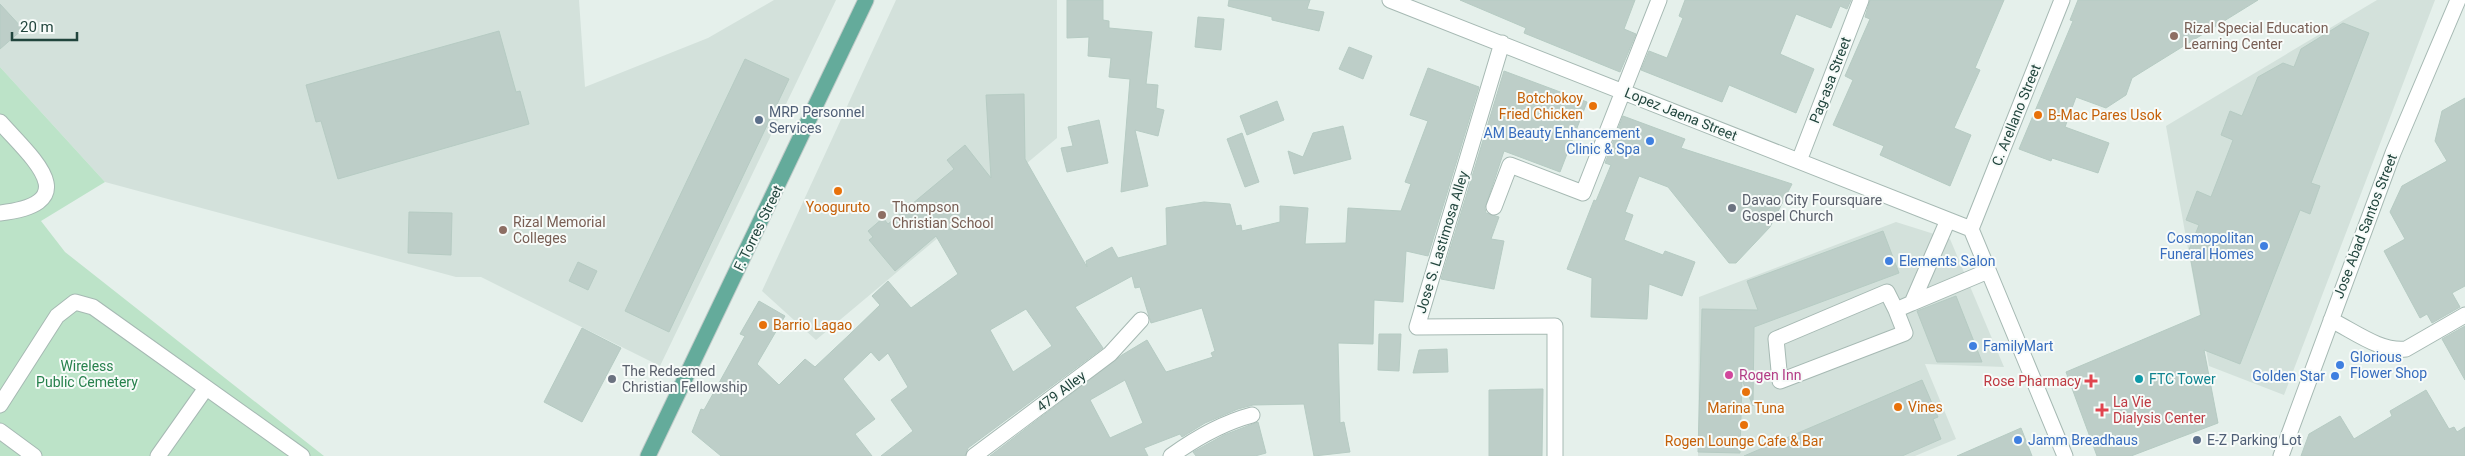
<svg xmlns="http://www.w3.org/2000/svg" width="2465" height="456" viewBox="0 0 2465 456" font-family="Roboto,sans-serif">
	<rect width="100%" height="100%" fill="#e5f0eb"/>
	<path fill="#d3e1db" d="M0 0H579L585 87 708 38 774 0H836L660 366 481 277H456L105 182 0 67Z
		M896 0H1057V138L816 340 762 291Z
		M2377 0H2435L2284 395 2209 366 2166 126Z
		M1896 222 1950 239 2004 367 1925 364 1956 439 1915 456H1698L1699 297Z"/>
	<path fill="#bce3c8" d="M0 67 105 182 41 221 65 252 324 456H0Z"/>
	<path fill="#bdcec8" stroke="#b6cbc3" fill-rule="evenodd" d="M1067 0H1103V20L1109 21V28L1152 32 1146 84 1158 85 1156 108 1164 110 1158 136 1135 130 1148 186 1121 192 1130 79 1109 77 1111 58 1088 56 1089 37 1067 38Z
		M1229 0H1310L1307 9 1324 12 1319 31 1272 20V17L1228 6Z
		M1460 0H1635L1624 29 1636 34 1620 72 1524 33 1526 28Z
		M1685 0H1851L1847 9 1840 6 1831 28 1796 14 1780 54 1814 69 1796 113 1729 85 1722 102 1641 70 1649 51 1667 58 1683 18 1679 16Z
		M1870 0H2004L1975 68 1980 70 1954 128 1971 135 1950 186 1880 155 1884 146 1833 125 1853 80 1845 76 1870 19 1865 17Z
		M2078 0H2258L2132 78 2126 95 2106 108 2076 97 2065 127 2109 143 2098 173 2052 158 2051 161 2019 149 2073 21 2070 20Z
		M0 4 23 29 0 49Z
		M1198 17 1224 19 1221 50 1195 47Z
		M2343 23 2369 33 2311 183 2320 186 2310 214 2300 210 2240 364 2204 350 2218 423 2131 456H2097L2066 372 2201 315 2189 250 2199 225 2186 220 2197 191 2211 197 2233 140 2221 135 2230 111 2242 116 2258 77 2283 63 2294 67 2301 49Z
		M499 31 516 92 520 91 529 124 338 179 321 121 316 122 306 85Z
		M1349 47 1372 56 1363 79 1339 69Z
		M745 59 789 79 669 332 625 311Z
		M1428 68 1479 87 1428 256 1406 251 1403 302 1374 300 1373 344 1338 343 1340 423 1344 422 1350 452 1314 456 1304 404 1253 405 1238 409 1205 423 1182 437 1180 434 1144 448 1148 456H990L1122 355 1147 340 1166 372 1213 357 1211 353 1215 351 1202 308 1151 323 1140 287 1135 288 1132 276 1075 307 1103 348 968 448 965 456H881L913 431 891 400 908 387 888 353 879 361 871 352 843 379 875 419 855 434 872 456H721L692 432 701 409 704 410 745 336 740 334 759 301 785 316 757 364 779 385 805 359 815 367 849 335 880 305 872 296 888 281 911 308 958 274 936 236 895 271 869 240 873 237 868 231 883 218 888 224 954 169 947 160 965 145 991 178 986 95 1024 94 1025 159 1087 267 1086 261 1112 247 1118 258 1167 245 1166 208 1204 202 1230 204 1236 226 1241 225 1242 231 1280 222V206L1308 208 1305 244 1346 243 1348 208 1401 211 1411 184 1405 182 1428 121 1410 115ZM1026 309 1052 346 1013 372 990 330ZM1125 380 1143 423 1110 438 1090 400Z
		M1504 71 1587 102 1560 172 1504 151 1485 208 1486 213 1499 217 1491 239 1504 241 1494 289 1441 279Z
		M2465 98V286L2452 293 2460 307 2432 323 2427 314 2420 318 2384 251 2405 239 2390 212 2402 186 2447 161 2435 141 2442 111Z
		M1277 101 1284 120 1247 135 1240 116Z
		M1623 116 1685 139 1681 148 1792 184 1770 227 1736 263H1729L1668 187 1639 176 1625 212 1633 215 1624 240 1663 255 1665 251 1695 262 1682 296 1649 284 1647 319 1591 317 1592 278 1567 269 1594 200 1596 201 1611 165 1605 163Z
		M1099 120 1108 163 1067 172 1061 148 1073 146 1068 127Z
		M1343 126 1351 159 1294 174 1288 151 1303 157 1313 133Z
		M1242 133 1259 182 1245 187 1227 139Z
		M409 212 452 213 451 255 408 253Z
		M1883 231 1899 273 1754 327 1753 406 1742 380 1740 453 1698 452 1702 309 1758 310 1747 281Z
		M578 262 597 271 588 290 569 281Z
		M1956 296 1982 362H1937L1917 311Z
		M2465 326V380L2442 339Z
		M582 328 621 348 582 422 544 402Z
		M1379 334H1401L1399 371 1378 370Z
		M1447 349 1448 372 1413 373 1419 350Z
		M1922 380 1938 417 1933 419 1941 439 1902 456H1744Z
		M1543 389 1542 456H1489V390Z
		M2426 390 2449 429 2454 427 2457 432 2465 427V456H2301L2309 434 2340 416 2354 439 2392 416 2390 411Z
		M1258 422 1266 453 1255 456H1196L1193 452 1224 435Z
		M2021 428 2032 456H1957Z"/>
	<g fill="none" stroke-linecap="round" stroke-linejoin="round">
		<defs>
			<path id="minor" d="M1390 0 1971 229
				M1502 43 1417 327 1555 326V456
				M0 122C31 157 87 203 0 213
				M1799 161 1861 0
				M1494 207 1510 165 1583 193 1659 0
				M1971 229 2062 0
				M1971 229 2065 456
				M1912 303 1988 271
				M1896 310 1887 292 1776 339 1780 381 1905 333 1896 310 1912 303 1948 220
				M2331 320C2354 331 2380 352 2406 349L2465 315
				M0 405 57 316 75 302 93 307 302 456
				M0 431 34 456
				M158 456 206 388
				M974 456 1110 354 1141 320
				M1171 456C1196 438 1222 423 1252 415
				M2281 456 2393 153 2458 0"/>
			<path id="major" d="M648 456 866 0"/>
		</defs>
		<use href="#minor" stroke="#a6b9b3" stroke-width="17"/>
		<use href="#major" stroke="#c1cbc9" stroke-width="17"/>
		<use href="#minor" stroke="#fff" stroke-width="15"/>
		<use href="#major" stroke="#64ab9b" stroke-width="15"/>
	</g>
	<g fill="#8d6e63" stroke="#f7fbf9" stroke-width="2">
		<circle cx="2174" cy="36" r="5"/>
		<circle cx="882" cy="215" r="5"/>
		<circle cx="503" cy="230" r="5"/>
	</g>
	<g fill="#e8710a" stroke="#f7fbf9" stroke-width="2">
		<circle cx="1593" cy="106" r="5"/>
		<circle cx="2038" cy="115" r="5"/>
		<circle cx="838" cy="191" r="5"/>
		<circle cx="763" cy="325" r="5"/>
		<circle cx="1746" cy="392" r="5"/>
		<circle cx="1898" cy="407" r="5"/>
		<circle cx="1744" cy="425" r="5"/>
	</g>
	<g fill="#5c6f8a" stroke="#f7fbf9" stroke-width="2">
		<circle cx="759" cy="120" r="5"/>
		<circle cx="2197" cy="440" r="5"/>
	</g>
	<g fill="#3f7fe0" stroke="#f7fbf9" stroke-width="2">
		<circle cx="1650" cy="141" r="5"/>
		<circle cx="2264" cy="246" r="5"/>
		<circle cx="1889" cy="261" r="5"/>
		<circle cx="1973" cy="346" r="5"/>
		<circle cx="2340" cy="365" r="5"/>
		<circle cx="2335" cy="376" r="5"/>
		<circle cx="2018" cy="440" r="5"/>
	</g>
	<g fill="#6b7280" stroke="#f7fbf9" stroke-width="2">
		<circle cx="1732" cy="208" r="5"/>
		<circle cx="612" cy="379" r="5"/>
	</g>
	<circle fill="#d1479c" stroke="#f7fbf9" stroke-width="2" cx="1729" cy="375" r="5"/>
	<circle fill="#0f9aa8" stroke="#f7fbf9" stroke-width="2" cx="2139" cy="379" r="5"/>
	<g fill="#e0444e" stroke="#f7fbf9" stroke-width="2">
		<path d="M2088.5 373.5h5v5h5v5h-5v5h-5v-5h-5v-5h5z"/>
		<path d="M2099.5 402.5h5v5h5v5h-5v5h-5v-5h-5v-5h5z"/>
	</g>
	<g text-anchor="middle" stroke-width="4" stroke-linejoin="round" paint-order="stroke">
		<g font-size="14" fill="#785e54" stroke="#f7fbf9" text-anchor="start">
			<text x="2184" y="33">Rizal Special Education<tspan x="2184" dy="16">Learning Center</tspan></text>
			<text x="892" y="212">Thompson<tspan x="892" dy="16">Christian School</tspan></text>
			<text x="513" y="227">Rizal Memorial<tspan x="513" dy="16">Colleges</tspan></text>
		</g>
		<g font-size="14" fill="#21453d" stroke="#f7fbf9">
			<text transform="translate(1830 80) rotate(-69)" y="5">Pag-asa Street</text>
			<text transform="translate(1681 114) rotate(22)" y="5">Lopez Jaena Street</text>
			<text transform="translate(2016 115) rotate(-68)" y="5">C. Arellano Street</text>
			<text transform="translate(2365 226) rotate(-69)" y="5">Jose Abad Santos Street</text>
			<text transform="translate(758 228) rotate(-64)" y="5">F. Torres Street</text>
			<text transform="translate(1442 242) rotate(-73)" y="5">Jose S. Lastimosa Alley</text>
			<text transform="translate(1061 391) rotate(-37)" y="5">479 Alley</text>
		</g>
		<g font-size="14" fill="#c56008" stroke="#f7fbf9" text-anchor="start">
			<text x="1583" y="103" text-anchor="end">Botchokoy<tspan x="1583" dy="16">Fried Chicken</tspan></text>
			<text x="2048" y="120">B-Mac Pares Usok</text>
			<text x="838" y="212" text-anchor="middle">Yooguruto</text>
			<text x="773" y="330">Barrio Lagao</text>
			<text x="1908" y="412">Vines</text>
			<text x="1746" y="413" text-anchor="middle">Marina Tuna</text>
			<text x="1744" y="446" text-anchor="middle">Rogen Lounge Cafe &amp; Bar</text>
		</g>
		<g font-size="14" fill="#4e5e75" stroke="#f7fbf9" text-anchor="start">
			<text x="769" y="117">MRP Personnel<tspan x="769" dy="16">Services</tspan></text>
			<text x="2207" y="445">E-Z Parking Lot</text>
		</g>
		<g font-size="14" fill="#366cbe" stroke="#f7fbf9" text-anchor="start">
			<text x="1640" y="138" text-anchor="end">AM Beauty Enhancement<tspan x="1640" dy="16">Clinic &amp; Spa</tspan></text>
			<text x="2254" y="243" text-anchor="end">Cosmopolitan<tspan x="2254" dy="16">Funeral Homes</tspan></text>
			<text x="1899" y="266">Elements Salon</text>
			<text x="1983" y="351">FamilyMart</text>
			<text x="2350" y="362">Glorious<tspan x="2350" dy="16">Flower Shop</tspan></text>
			<text x="2325" y="381" text-anchor="end">Golden Star</text>
			<text x="2028" y="445">Jamm Breadhaus</text>
		</g>
		<g font-size="14" fill="#5b616d" stroke="#f7fbf9" text-anchor="start">
			<text x="1742" y="205">Davao City Foursquare<tspan x="1742" dy="16">Gospel Church</tspan></text>
			<text x="622" y="376">The Redeemed<tspan x="622" dy="16">Christian Fellowship</tspan></text>
		</g>
		<g font-size="14" fill="#26814c" stroke="#f7fbf9">
			<text x="87" y="371">Wireless<tspan x="87" dy="16">Public Cemetery</tspan></text>
		</g>
		<g font-size="14" fill="#b23c85" stroke="#f7fbf9" text-anchor="start">
			<text x="1739" y="380">Rogen Inn</text>
		</g>
		<g font-size="14" fill="#0d838f" stroke="#f7fbf9" text-anchor="start">
			<text x="2149" y="384">FTC Tower</text>
		</g>
		<g font-size="14" fill="#be3a42" stroke="#f7fbf9" text-anchor="end">
			<text x="2081" y="386">Rose Pharmacy</text>
			<text x="2113" y="407" text-anchor="start">La Vie<tspan x="2113" dy="16">Dialysis Center</tspan></text>
		</g>
	</g>
	<path d="M12 32v8h65v-8" fill="none" stroke="#21453d" stroke-width="2.5"/>
	<text x="20" y="32" font-size="15" fill="#21453d" stroke="#f7fbf9" stroke-width="4" paint-order="stroke">20 m</text>
</svg>
